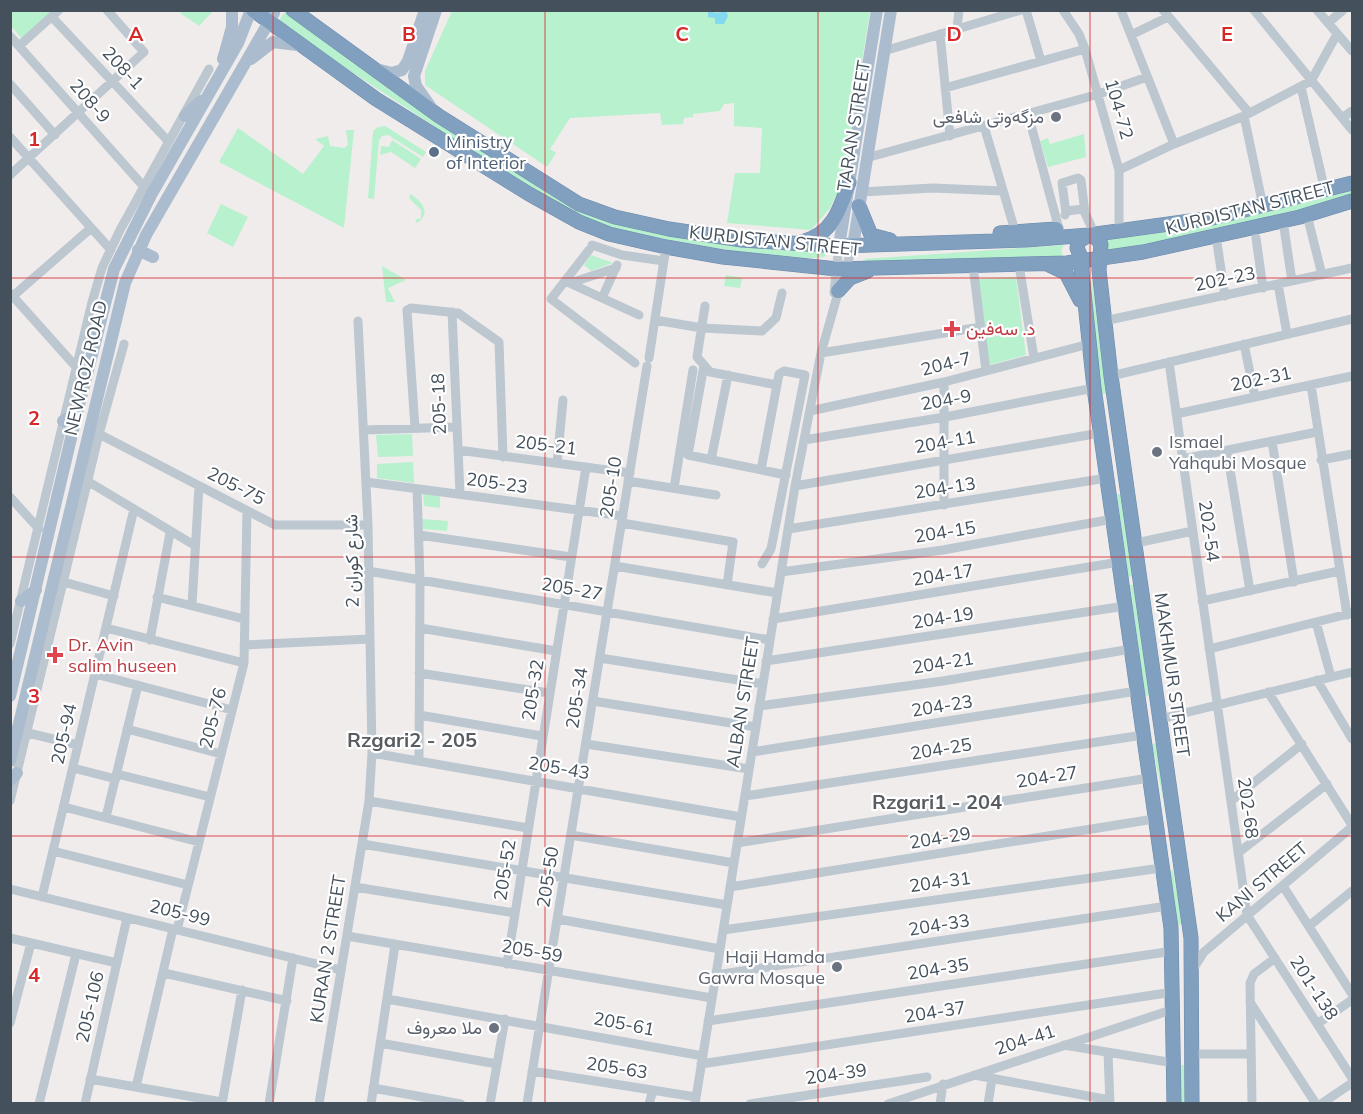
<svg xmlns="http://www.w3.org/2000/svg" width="1363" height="1114" viewBox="0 0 1363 1114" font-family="Mulish,Vazirmatn,sans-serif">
	<rect width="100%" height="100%" fill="#f0ecec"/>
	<path fill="#b7f1ce" d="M10 11H53L22 39 11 26Z
		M183 11V10L213 11 199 26 180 13Z
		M452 11H870L843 181 830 208 811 230 727 223 735 173H760L762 128 734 126V103L724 104 720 111 693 114V117L684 118 683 124 662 125 660 113 570 118 550 149 556 153 547 167 425 85V71Z
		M285 12 423 110 578 206 758 245 824 253 826 256C802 266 640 236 609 227 584 219 561 206 538 194L277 23Z
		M385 126 426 152 423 157 388 135 382 136 379 140 374 199 368 198 373 131 378 127Z
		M238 128 303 174 324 146 315 139 328 136 330 146 344 148 348 145 346 130H354L344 228 219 162Z
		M1084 134 1086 157 1048 167 1040 141 1048 138 1050 144Z
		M392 140 421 159 415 168 391 152 380 155 381 146 389 147Z
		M1352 190V195L1290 214 1108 253 1107 239C1190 227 1272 213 1352 190Z
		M410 194C422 201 432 213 417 223L415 220 421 218V210L409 198Z
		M221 204 248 217 233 247 207 233Z
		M1064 245 1061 251 1064 257 866 262 864 259Z
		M591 255 613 263 591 271 584 265Z
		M382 266 406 280 388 288 395 302H386Z
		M726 275 742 278 740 288 724 286Z
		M1016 277 1026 355 989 365 977 279Z
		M1092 281 1108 393 1102 394 1087 282Z
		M412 434 413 456 378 457 376 435Z
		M413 462 414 483 377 478V464Z
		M423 492 440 494V508L424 506Z
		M1117 494H1123L1135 576 1128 577Z
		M422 519 448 521 447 531 423 529Z
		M1136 584 1151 695 1145 696 1130 585Z
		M1158 743 1170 834 1152 744Z
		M1171 870 1173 871 1183 924 1177 925 1169 872Z
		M1181 1065H1187V1103L1181 1104Z"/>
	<path fill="#82d9f0" d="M708 11 717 13 726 11 728 16 724 24H715V18L708 17Z"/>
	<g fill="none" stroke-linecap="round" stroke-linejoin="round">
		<defs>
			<path id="highway" d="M253 10 376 99 529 194 579 222 609 234 666 247 723 257 837 269 1067 263 1143 252 1300 217 1352 201
				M293 10 439 116 579 204 615 217 669 229 742 240 839 246 1026 240 1089 235 1212 218 1352 183
				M859 206 871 235 890 240
				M1000 233 1056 229
				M801 242C832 235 840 210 849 182
				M1049 265 1066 273 1080 300
				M838 291 850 278 868 271
				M1174 1104 1171 928 1094 388 1080 255 1077 248 1079 241 1089 235 1096 238 1101 244 1099 270 1111 376 1191 938 1192 1104"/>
		</defs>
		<use href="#highway" stroke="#6c8aab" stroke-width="15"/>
		<path stroke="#bcc7d0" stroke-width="9" d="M1026 10 1041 61
			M1063 10 1079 34 1085 49 1119 170V223
			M1121 10 1174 144
			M1163 10 1249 113
			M1254 10 1352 130
			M1317 10 1352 51
			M52 17 169 142
			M1328 23 1343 10
			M957 29 959 10
			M940 34 950 136
			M1131 35 1168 17
			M10 36 145 188
			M19 46 59 10
			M884 51 1021 10
			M10 84 55 135
			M1301 87 1325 191
			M945 88 1085 49
			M1028 114 1059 229
			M1244 116 1263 206
			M1342 118 1352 111
			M984 126 1015 231
			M10 137 111 250
			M866 158 1099 94 1147 77
			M1119 170 1174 144 1244 116 1311 81 1337 34
			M10 175 144 52 107 10
			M861 192 933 188 1003 191
			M1066 213 1062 183 1078 178 1081 180 1085 213
			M1065 215 1067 211 1083 209 1091 226
			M1307 215 1322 275
			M1283 221 1292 281
			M1216 236 1225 296
			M1256 238 1263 288
			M592 245 622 255 664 261
			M589 250 551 299 635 363
			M1019 265 1034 358
			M973 266 986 371
			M844 273 853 246
			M565 281 639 315
			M570 283 616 268
			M1278 284 1287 334
			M10 293 77 368
			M834 293 839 246
			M13 296 91 228
			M602 298 617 265
			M705 306 697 357 710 372 777 385
			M452 312 460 494
			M655 320 702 328 762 331 776 318 782 293
			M1104 321 1352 268
			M1244 344 1255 397
			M821 353 981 327
			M649 358 666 247
			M1169 362 1247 915 1352 1078
			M704 365 688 455 786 475
			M1111 376 1352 319
			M1311 385 1347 615
			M810 411 944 382 1089 344
			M1176 414 1352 376
			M415 428 407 310 411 308 458 313 499 342 503 457
			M364 430 457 427
			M99 434 275 525H368
			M804 440 945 417 1094 388
			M1272 441 1294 582
			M458 450 630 473
			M1227 451 1250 591
			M1183 459 1317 432
			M711 460 728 375
			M1321 460 1352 454
			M557 463 563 400
			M761 470 779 374 784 371 805 375 771 549 762 564
			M628 481 716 495
			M89 482 194 545
			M366 482 623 516
			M795 486 1100 433
			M674 488 693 370
			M417 489 420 580 419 761
			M10 497 39 529
			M944 505V382
			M622 523 733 542 727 585
			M788 529 1107 478
			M419 535 571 557
			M1136 543 1193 531
			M615 566 777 593
			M368 571 770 640
			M781 572 943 550 1113 519
			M64 582 114 596
			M157 597 244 619
			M1202 601 1339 571
			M192 605 199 486
			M773 619 1119 562
			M1316 622 1331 677
			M106 628 244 663
			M420 628 556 651
			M150 640 170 533
			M10 644 92 302 102 268 120 230 209 69
			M244 645 370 639
			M1209 649 1352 613
			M600 658 763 684
			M766 661 1125 606
			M419 673 549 693
			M95 674 232 710
			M1317 680 1352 739
			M1268 692 1352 825
			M593 701 756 727
			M759 706 943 681 1131 649
			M419 715 542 736
			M1160 719 1352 672
			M127 729 221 754
			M28 733 78 745
			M586 744 749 769
			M752 752 1137 691
			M372 753 741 817
			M73 768 116 779
			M117 774 210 797
			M745 796 1143 735
			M10 801 99 434 124 344
			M369 801 528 828
			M1231 801 1302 744
			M64 807 199 842
			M106 817 138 685
			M571 835 734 863
			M737 843 1149 778
			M362 844 727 905
			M53 851 188 885
			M1238 853 1327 784
			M1283 886 1352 994
			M355 887 515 913
			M730 887 1154 819
			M10 889 341 970
			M42 897 134 509
			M558 919 720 949
			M1309 926 1352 891
			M177 930 244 663 247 511
			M723 930 1161 868
			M347 936 712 998
			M10 938 117 963
			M507 964 586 467
			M1193 969 1204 952 1352 827
			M164 973 287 1001
			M716 975 1167 906
			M387 999 703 1056
			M1250 1002 1316 1104
			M708 1021 1173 951
			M10 1023 31 943
			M1317 1024 1352 1000
			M380 1043 497 1064
			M1064 1045 1174 1063
			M1108 1053 1110 1104
			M1192 1054H1251
			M701 1064 1173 992
			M532 1071 696 1097
			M974 1075 1110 1100
			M90 1079 222 1102
			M136 1087 173 929
			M373 1088 461 1104
			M39 1104 76 954
			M85 1104 127 918
			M222 1104 242 990
			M269 1104 293 958
			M319 1104 369 801 372 753 368 525 358 321
			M371 1104 395 945
			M490 1104 505 1019
			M527 1104 647 366
			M649 1104 653 1090
			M695 1104 795 486 821 353 840 286
			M750 1104 927 1077
			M888 1104 1174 1009
			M940 1104 943 1084
			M988 1104 992 1079
			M1252 1104 1250 983 1254 974 1275 958
			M1321 1104 1352 1083"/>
		<path stroke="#aabcce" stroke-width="12" d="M223 59 232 27V10
			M251 59 273 42 297 45
			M376 69 392 73 402 70 408 61 425 10
			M430 106 416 86 414 76 436 10
			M185 116 201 101
			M839 246 877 10
			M853 246 891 10
			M138 250 153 257
			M63 421 77 413
			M21 601 36 590
			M10 696 77 413 114 269 151 195 238 43 251 10
			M10 761 125 283 146 235 274 13
			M10 780 17 773"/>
		<use href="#highway" stroke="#819fbf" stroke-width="14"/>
	</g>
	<path fill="none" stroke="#d62828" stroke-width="1.5" stroke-opacity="0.55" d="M273 10V1104M545 10V1104M818 10V1104M1090 10V1104M10 278H1352M10 557H1352M10 836H1352"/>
	<g fill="#6b7280" stroke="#fff" stroke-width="2">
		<circle cx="1056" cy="117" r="6"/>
		<circle cx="1157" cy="452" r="6"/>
		<circle cx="837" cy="967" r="6"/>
		<circle cx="494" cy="1028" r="6"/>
	</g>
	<circle fill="#5c6f8a" stroke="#fff" stroke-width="2" cx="434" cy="152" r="6"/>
	<g fill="#e0444e" stroke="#fff" stroke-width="2">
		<path d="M949 320h6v6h6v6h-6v6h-6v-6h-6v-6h6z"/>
		<path d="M52 646h6v6h6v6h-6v6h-6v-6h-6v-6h6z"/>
	</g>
	<g text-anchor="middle" stroke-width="4.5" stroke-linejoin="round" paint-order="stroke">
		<g font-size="18" fill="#44505b" stroke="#fff">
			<text transform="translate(123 68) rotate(47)" y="6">208-1</text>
			<text transform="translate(90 101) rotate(49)" y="6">208-9</text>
			<text transform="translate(1119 109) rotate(74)" y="6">104-72</text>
			<text transform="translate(854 126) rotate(-81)" y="6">TARAN STREET</text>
			<text transform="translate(1250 208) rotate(-14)" y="6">KURDISTAN STREET</text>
			<text transform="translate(775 241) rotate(6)" y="6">KURDISTAN STREET</text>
			<text transform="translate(1225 279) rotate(-12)" y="6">202-23</text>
			<text transform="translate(946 364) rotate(-14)" y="6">204-7</text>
			<text transform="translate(86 368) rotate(-77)" y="6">NEWROZ ROAD</text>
			<text transform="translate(1261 379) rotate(-12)" y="6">202-31</text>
			<text transform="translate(946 400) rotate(-10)" y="6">204-9</text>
			<text transform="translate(439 404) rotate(-92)" y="6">205-18</text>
			<text transform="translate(945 442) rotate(-10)" y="6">204-11</text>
			<text transform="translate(546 445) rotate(7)" y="6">205-21</text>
			<text transform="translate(497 483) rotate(8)" y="6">205-23</text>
			<text transform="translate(236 486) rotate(27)" y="6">205-75</text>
			<text transform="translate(611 487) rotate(-81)" y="6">205-10</text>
			<text transform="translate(945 488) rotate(-9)" y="6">204-13</text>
			<text transform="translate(1209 531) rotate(82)" y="6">202-54</text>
			<text transform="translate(945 532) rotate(-9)" y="6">204-15</text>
			<text transform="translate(352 561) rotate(-91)" y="6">شارع كوران 2</text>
			<text transform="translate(943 575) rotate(-9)" y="6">204-17</text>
			<text transform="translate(572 589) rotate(10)" y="6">205-27</text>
			<text transform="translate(943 618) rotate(-9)" y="6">204-19</text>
			<text transform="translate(943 663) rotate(-9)" y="6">204-21</text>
			<text transform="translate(1172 675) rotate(82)" y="6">MAKHMUR STREET</text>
			<text transform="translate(533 690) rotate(-81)" y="6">205-32</text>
			<text transform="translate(577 698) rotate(-81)" y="6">205-34</text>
			<text transform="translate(743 702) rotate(-81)" y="6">ALBAN STREET</text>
			<text transform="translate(942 706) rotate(-9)" y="6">204-23</text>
			<text transform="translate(213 718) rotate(-76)" y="6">205-76</text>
			<text transform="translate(64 734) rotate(-77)" y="6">205-94</text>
			<text transform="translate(941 749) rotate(-9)" y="6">204-25</text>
			<text transform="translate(559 768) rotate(10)" y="6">205-43</text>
			<text transform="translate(1047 777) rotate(-9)" y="6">204-27</text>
			<text transform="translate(1248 808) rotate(82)" y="6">202-68</text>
			<text transform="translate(940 838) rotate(-9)" y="6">204-29</text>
			<text transform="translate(505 870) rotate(-81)" y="6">205-52</text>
			<text transform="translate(548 877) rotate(-81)" y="6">205-50</text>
			<text transform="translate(940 882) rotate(-8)" y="6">204-31</text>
			<text transform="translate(1262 882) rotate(-40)" y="6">KANI STREET</text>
			<text transform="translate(180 913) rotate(14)" y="6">205-99</text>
			<text transform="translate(939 925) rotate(-9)" y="6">204-33</text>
			<text transform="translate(328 949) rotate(-81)" y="6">KURAN 2 STREET</text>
			<text transform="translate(532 951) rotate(10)" y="6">205-59</text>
			<text transform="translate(938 969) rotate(-9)" y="6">204-35</text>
			<text transform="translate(1314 988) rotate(57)" y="6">201-138</text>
			<text transform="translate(90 1007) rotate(-77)" y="6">205-106</text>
			<text transform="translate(935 1012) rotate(-9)" y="6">204-37</text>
			<text transform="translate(624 1024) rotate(11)" y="6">205-61</text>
			<text transform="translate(1025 1040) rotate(-18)" y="6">204-41</text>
			<text transform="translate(617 1068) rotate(9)" y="6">205-63</text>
			<text transform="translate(836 1074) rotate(-8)" y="6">204-39</text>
		</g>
		<g font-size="18" fill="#5b616d" stroke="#fff" text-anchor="end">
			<text x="1044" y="123">مزگەوتی شافعی</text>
			<text x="1169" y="448" text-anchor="start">Ismael<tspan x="1169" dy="21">Yahqubi Mosque</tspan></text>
			<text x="825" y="963">Haji Hamda<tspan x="825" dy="21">Gawra Mosque</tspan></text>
			<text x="482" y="1034">ملا معروف</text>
		</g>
		<g font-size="18" fill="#4e5e75" stroke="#fff" text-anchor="start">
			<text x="446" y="148">Ministry<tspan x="446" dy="21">of Interior</tspan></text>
		</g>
		<g font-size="18" fill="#be3a42" stroke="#fff" text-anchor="start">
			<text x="966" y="335">د. سەفین</text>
			<text x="68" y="651">Dr. Avin<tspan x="68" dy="21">salim huseen</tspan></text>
		</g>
		<g font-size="20" font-weight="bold" fill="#595d62" stroke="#fff">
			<text x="412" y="747">Rzgari2 - 205</text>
			<text x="937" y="809">Rzgari1 - 204</text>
		</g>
	</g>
	<g font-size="20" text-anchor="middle" font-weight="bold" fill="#d62828" stroke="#fff" stroke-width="4.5" stroke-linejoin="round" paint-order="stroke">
		<text x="136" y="41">A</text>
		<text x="409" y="41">B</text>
		<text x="682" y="41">C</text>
		<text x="954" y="41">D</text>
		<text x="1227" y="41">E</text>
		<text x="34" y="146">1</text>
		<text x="34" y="425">2</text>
		<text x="34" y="703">3</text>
		<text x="34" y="982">4</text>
	</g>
	<rect width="1363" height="1114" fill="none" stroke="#44505b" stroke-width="24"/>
</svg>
